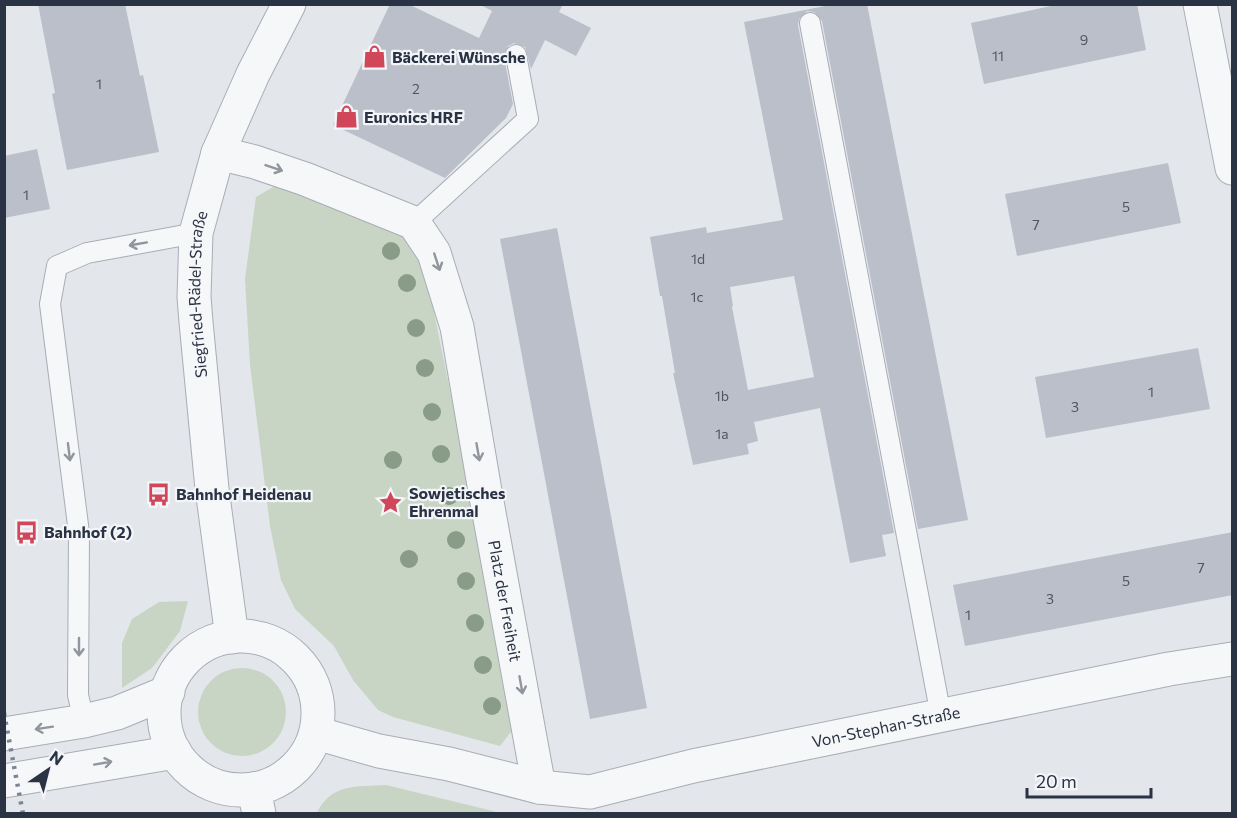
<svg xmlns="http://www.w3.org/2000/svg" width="1237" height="818" viewBox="0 0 1237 818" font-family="Commissioner,sans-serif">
	<rect width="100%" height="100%" fill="#e3e6eb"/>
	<path fill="#c8d5c4" d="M278 184 402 234 428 266 435 317 470 489 515 727 500 746 393 717 378 710 353 680 334 646 295 609 281 580 270 526 250 365 245 279 256 197Z
		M188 601 180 631 152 668 122 688V643L132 619 159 602Z
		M198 712a44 44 0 1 1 88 0a44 44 0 1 1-88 0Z
		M386 785 493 811 499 813H317C331 783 357 787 386 785Z"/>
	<path fill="#babfc9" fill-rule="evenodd" d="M38 4H125L140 76 143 75 159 152 67 170 52 94 55 93Z
		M390 4H408L479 38 492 11 479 4H563L559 12 591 28 576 56 545 40 531 69 525 47 514 43 508 46 504 57 513 104 506 118 445 178 333 125Z
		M835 4H867L968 520 918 529 822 21 814 12 807 11 799 19 798 25 894 533 882 535 886 556 850 563 820 408 754 422 758 441 747 444 749 454 693 465 673 373H675L662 296H660L650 237 706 227 707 233 783 220 744 22ZM794 276 814 377 748 390 732 307 733 306 730 287Z
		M1060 4H1137L1146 50 984 84 971 23Z
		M37 149 50 209 4 218V156Z
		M1168 163 1181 223 1017 256 1005 194Z
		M557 228 647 708 590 719 500 239Z
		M1198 348 1210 409 1046 438 1035 377Z
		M1233 532V595L965 646 953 585Z"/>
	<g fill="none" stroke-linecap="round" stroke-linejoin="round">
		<defs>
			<path id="service" d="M810 23 941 716
				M414 223 528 119 516 55
				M84 721 78 695 79 533 50 304 57 266 87 253 196 233"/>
			<g id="minor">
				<path d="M1200 4 1232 168"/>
				<path id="s1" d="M218 153 255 162 305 179 414 223 434 253 457 327 485 491 539 787"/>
				<path id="s2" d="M316 733 379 751 449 764 539 787 590 792 693 766 1169 669 1232 659"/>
				<path d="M254 789 259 814"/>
			</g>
			<g id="tertiary">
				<circle cx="241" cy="713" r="77"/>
				<path id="s3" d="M232 637 212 489 196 322 194 297 196 233 218 153 253 74 289 4"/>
				<path d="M4 734 84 721 117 713 168 692"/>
				<path d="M4 781 175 752"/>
			</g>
		</defs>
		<use href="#service" stroke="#a8adb6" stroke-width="22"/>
		<use href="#minor" stroke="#a8adb6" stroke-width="35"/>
		<use href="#tertiary" stroke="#a8adb6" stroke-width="35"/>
		<use href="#service" stroke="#f6f7f9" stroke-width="20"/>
		<use href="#minor" stroke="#f6f7f9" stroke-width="33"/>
		<use href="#tertiary" stroke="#f6f7f9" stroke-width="33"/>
		<path stroke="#7c8595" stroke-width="4.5" stroke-dasharray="3 6" stroke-linecap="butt" d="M4 713 23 814"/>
	</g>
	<g fill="#889c88">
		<circle cx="391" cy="251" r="9"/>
		<circle cx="407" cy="283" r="9"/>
		<circle cx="416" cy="328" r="9"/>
		<circle cx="425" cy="368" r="9"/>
		<circle cx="432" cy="412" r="9"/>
		<circle cx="441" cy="454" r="9"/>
		<circle cx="393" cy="460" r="9"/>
		<circle cx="449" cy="496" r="9"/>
		<circle cx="456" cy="540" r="9"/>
		<circle cx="409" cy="559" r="9"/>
		<circle cx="466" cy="581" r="9"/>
		<circle cx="475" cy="623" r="9"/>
		<circle cx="483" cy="665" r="9"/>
		<circle cx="492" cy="706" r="9"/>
	</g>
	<defs><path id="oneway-shaft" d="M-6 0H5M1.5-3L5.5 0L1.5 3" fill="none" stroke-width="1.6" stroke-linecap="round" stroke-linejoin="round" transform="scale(1.5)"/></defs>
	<g stroke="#90959e">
		<use href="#oneway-shaft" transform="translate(274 168) rotate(19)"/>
		<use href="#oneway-shaft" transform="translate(138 244) rotate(170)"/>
		<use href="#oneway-shaft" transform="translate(437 262) rotate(72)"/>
		<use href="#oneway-shaft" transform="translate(69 452) rotate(83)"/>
		<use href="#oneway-shaft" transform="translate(478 452) rotate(80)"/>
		<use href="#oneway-shaft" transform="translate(79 647) rotate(90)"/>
		<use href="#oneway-shaft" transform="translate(521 685) rotate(80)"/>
		<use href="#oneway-shaft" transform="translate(44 728) rotate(171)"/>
		<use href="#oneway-shaft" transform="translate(103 763) rotate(-10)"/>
	</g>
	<defs>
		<symbol id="shop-bare" viewBox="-9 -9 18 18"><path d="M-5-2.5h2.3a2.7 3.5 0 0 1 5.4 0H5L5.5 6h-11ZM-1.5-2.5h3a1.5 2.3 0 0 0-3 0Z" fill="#d1475a" stroke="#f3f5f9" stroke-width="2.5" paint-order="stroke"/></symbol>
		<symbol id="bus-bare" viewBox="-9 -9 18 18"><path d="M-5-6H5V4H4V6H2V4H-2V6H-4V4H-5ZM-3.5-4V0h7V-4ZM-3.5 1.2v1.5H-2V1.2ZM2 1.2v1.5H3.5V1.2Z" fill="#d1475a" stroke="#f3f5f9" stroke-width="2.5" paint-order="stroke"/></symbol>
		<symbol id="sight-bare" viewBox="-9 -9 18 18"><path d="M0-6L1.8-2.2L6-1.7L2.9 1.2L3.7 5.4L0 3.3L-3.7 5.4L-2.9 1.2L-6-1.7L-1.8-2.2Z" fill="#d1475a" stroke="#f3f5f9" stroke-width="2.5" paint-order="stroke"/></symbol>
	</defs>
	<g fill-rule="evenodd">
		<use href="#shop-bare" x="358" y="40" width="33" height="33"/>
		<use href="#shop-bare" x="330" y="100" width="33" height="33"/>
		<use href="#bus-bare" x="142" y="478" width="33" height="33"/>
		<use href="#sight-bare" x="374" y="486" width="33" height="33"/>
		<use href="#bus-bare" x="10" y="516" width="33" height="33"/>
	</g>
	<g text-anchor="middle" stroke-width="4.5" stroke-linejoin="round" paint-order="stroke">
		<g font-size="14" fill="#4e5665">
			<text x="1084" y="45">9</text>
			<text x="998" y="61">11</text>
			<text x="99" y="89">1</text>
			<text x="416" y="94">2</text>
			<text x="26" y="200">1</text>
			<text x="1126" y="212">5</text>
			<text x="1036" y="230">7</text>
			<text x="698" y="264">1d</text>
			<text x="697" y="302">1c</text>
			<text x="1151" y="397">1</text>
			<text x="722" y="401">1b</text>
			<text x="1075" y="412">3</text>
			<text x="722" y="439">1a</text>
			<text x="1201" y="573">7</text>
			<text x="1126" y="586">5</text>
			<text x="1050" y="604">3</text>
			<text x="968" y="620">1</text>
		</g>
		<g font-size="16" font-weight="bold" fill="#2a3344" stroke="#f3f5f9" text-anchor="start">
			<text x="392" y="63">Bäckerei Wünsche</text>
			<text x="364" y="123">Euronics HRF</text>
			<text x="409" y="499">Sowjetisches<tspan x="409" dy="18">Ehrenmal</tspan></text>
			<text x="176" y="500">Bahnhof Heidenau</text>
			<text x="44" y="538">Bahnhof (2)</text>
		</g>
		<g font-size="16" fill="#2a3344" stroke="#f3f5f9">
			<text dy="6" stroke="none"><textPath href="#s3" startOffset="345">Siegfried-Rädel-Straße</textPath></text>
			<text dy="6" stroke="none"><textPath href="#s1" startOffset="600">Platz der Freiheit</textPath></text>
			<text dy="6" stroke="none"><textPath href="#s2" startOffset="584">Von-Stephan-Straße</textPath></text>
		</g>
	</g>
	<rect width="1237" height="818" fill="none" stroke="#2a3344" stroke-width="12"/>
	<g transform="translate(48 770) rotate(35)" stroke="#f3f5f9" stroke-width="4.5" paint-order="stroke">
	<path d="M0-4.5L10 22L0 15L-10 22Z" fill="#2a3344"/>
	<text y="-9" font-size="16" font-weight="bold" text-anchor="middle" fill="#2a3344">N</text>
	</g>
	<path d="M1027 788v9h124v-9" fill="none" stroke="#2a3344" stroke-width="3"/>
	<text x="1036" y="788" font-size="18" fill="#2a3344" stroke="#f3f5f9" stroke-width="4.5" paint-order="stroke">20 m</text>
</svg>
